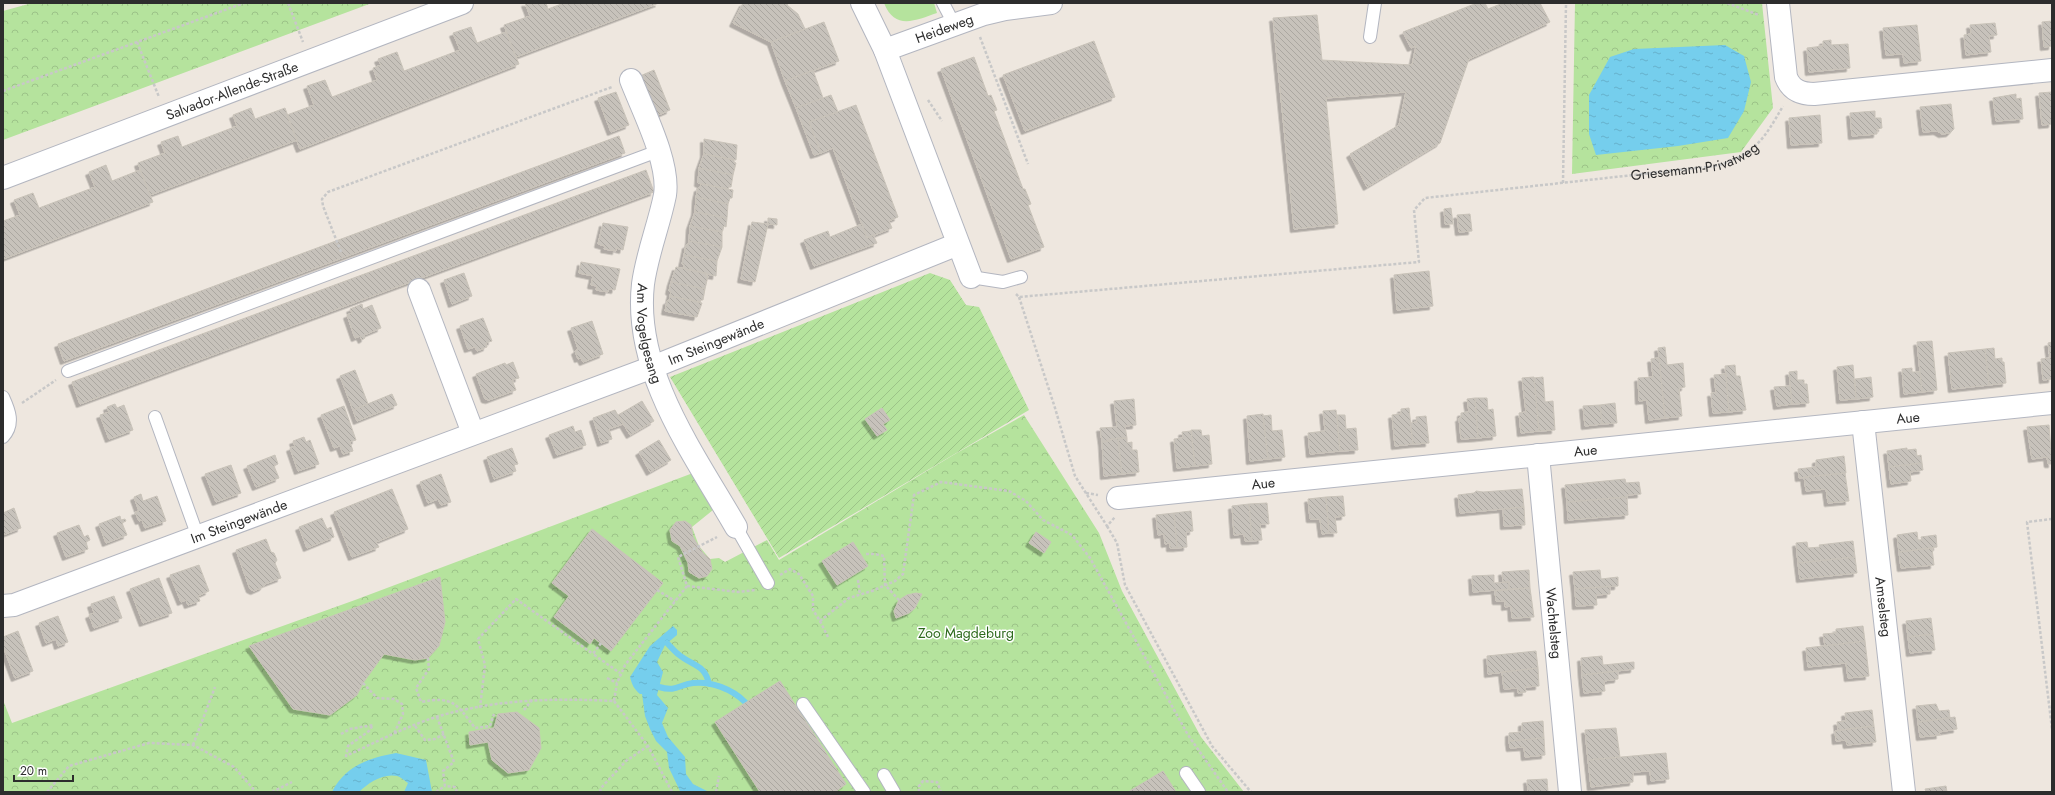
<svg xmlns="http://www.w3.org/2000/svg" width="2055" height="795" viewBox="0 0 2055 795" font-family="Jost,sans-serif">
	<defs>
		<pattern id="park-crowns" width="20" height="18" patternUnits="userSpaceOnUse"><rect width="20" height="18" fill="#b5e39d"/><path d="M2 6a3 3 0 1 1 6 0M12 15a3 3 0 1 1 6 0" fill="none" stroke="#9cc388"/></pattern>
		<pattern id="garden-furrows" width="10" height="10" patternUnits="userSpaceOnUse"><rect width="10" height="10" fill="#b5e39d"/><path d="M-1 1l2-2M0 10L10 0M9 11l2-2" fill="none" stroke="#9cc388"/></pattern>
		<pattern id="water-ripples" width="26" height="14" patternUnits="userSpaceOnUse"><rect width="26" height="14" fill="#75ceed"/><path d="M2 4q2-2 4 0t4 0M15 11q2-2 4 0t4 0" fill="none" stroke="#66b1cc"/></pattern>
		<pattern id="building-back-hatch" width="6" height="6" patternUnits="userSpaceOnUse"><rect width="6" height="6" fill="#c7c2bb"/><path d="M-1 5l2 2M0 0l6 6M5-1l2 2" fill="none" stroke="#aba7a1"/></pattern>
		<filter id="shadow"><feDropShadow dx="-3.5" dy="3.5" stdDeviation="0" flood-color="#0004"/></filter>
	</defs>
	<rect width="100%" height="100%" fill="#eee7df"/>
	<path fill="#b5e39d" d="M884 3H934L937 13C916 20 895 31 884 3Z"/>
	<path fill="url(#park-crowns)" d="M32 3H372L3 140V11Z
		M1575 3H1762L1773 108 1741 152 1572 174Z
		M1024 415 1099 533 1122 591 1201 737 1244 792H3V700L12 723 355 600 693 473 713 510 692 527 699 546 710 559 719 558 725 562 767 540 779 560 955 454Z"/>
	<path fill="url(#garden-furrows)" d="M930 273 950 280 966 305 979 307 1029 410 779 558 670 377Z"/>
	<path fill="url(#water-ripples)" d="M1725 45 1744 56 1751 82 1744 111 1728 138 1678 146 1596 155 1589 134V95L1610 57 1634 49Z
		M673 626 677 630V635L665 645 657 662 663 672 657 695 668 708 662 723 668 737 685 757 686 774 693 784 709 792 680 791 669 768 667 752 656 741 650 729 645 716 642 694H640C634 689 632 685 630 677L650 646Z
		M396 753 426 760 432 792H404L408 783C405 781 401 777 397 776 383 773 368 783 359 792H332C345 766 369 758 396 753Z"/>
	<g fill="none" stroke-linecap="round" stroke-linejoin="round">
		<path stroke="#75ceed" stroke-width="6" d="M667 643C671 647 674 651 678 654 692 666 705 664 709 684
			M659 687C677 692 678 685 693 683 711 681 732 689 745 702"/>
	</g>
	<path fill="url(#building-back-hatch)" stroke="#c9c3b9" filter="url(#shadow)" d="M525 3H546L548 9 564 3H659L516 57 504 25 530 16Z
		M743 3H788L787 5 798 14 805 29 771 42 733 23Z
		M1477 3H1485L1488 9 1503 3H1540L1550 22 1469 59 1440 143 1367 187 1350 154 1399 125 1406 92 1326 98 1338 224 1294 229 1273 18 1317 15 1322 60 1412 65 1416 46 1411 48 1403 32Z
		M2052 21V46L2044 47 2042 22Z
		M824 22 839 61 785 81 771 42Z
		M1995 23 1997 35 1989 36 1991 52 1966 55 1964 35 1971 34 1970 25Z
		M1917 25 1921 61 1904 63 1903 54 1886 55 1883 28Z
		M471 27 477 43 506 32 519 64 300 149 287 115 314 105 307 86 325 80 332 97 377 80 373 68 381 65 378 59 397 52 404 71 460 50 453 33Z
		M1831 40V45L1848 44 1850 68 1809 72 1807 48 1823 46V41Z
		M1094 41 1115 97 1025 131 1003 75Z
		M974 57 988 96 991 95 997 110 994 111 1023 189H1025L1031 204 1028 205 1044 247 1011 259 941 69Z
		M654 70 670 110 656 116 640 76Z
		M813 70 823 98 796 108 785 81Z
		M616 92 629 125 611 132 598 98Z
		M2052 92V124L2042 125 2039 93Z
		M2016 94V99L2021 98 2023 119 1996 121 1993 98Z
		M831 95 838 112 809 122 821 153 814 155 796 108Z
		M1951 104 1954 129 1950 133 1942 134 1937 131 1923 132 1920 107Z
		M856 105 898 217 889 221 892 228 867 238 833 148 821 153 809 122Z
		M251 108 255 119 285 108 297 140 150 195 138 163 165 153 161 142 178 136 182 147 237 126 233 115Z
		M1875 111V118H1881L1882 128 1877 129V134L1852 136 1850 113Z
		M1820 115 1822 143 1791 145 1789 118Z
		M619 136 625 153 64 361 58 344Z
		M704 139 737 145 736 160 704 154Z
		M704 154 734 160V162L736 163 733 175 699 168Z
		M106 165 112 181 140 170 153 202 3 259V221L20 215 14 200 33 193 39 208 95 187 89 172Z
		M699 168 733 175 731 187H729L728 189 698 183Z
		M646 170 654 192 80 404 72 382Z
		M701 184 733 190 732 198H730L728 204 696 197 698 188H700Z
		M696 197 728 204 727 218 695 212Z
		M1451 208 1453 224H1445L1444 209Z
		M695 212 727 218 726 227 724 226 722 232 690 226Z
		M1470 214 1472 231 1459 232 1457 215Z
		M768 218 777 219V225L768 224Z
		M752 222 768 224 755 282 741 279Z
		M603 223 628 227 623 250 616 248V251L604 249 605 246 598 244Z
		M862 224 867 238 873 235 877 243 814 266 804 240 828 231 830 237Z
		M690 226 722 232V247L689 241Z
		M689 241 722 247 717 261 684 255 686 245H688Z
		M684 255 717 261 716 276 684 269V264H682Z
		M581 262 620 269 615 290 609 289 608 292 596 290 597 286 591 285 593 276 579 273Z
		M676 267 706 273V276H708L705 289 671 282Z
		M1429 271 1433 306 1397 310 1394 275Z
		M464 273 472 296 452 304 444 280Z
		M671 282 705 289 703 300H701L700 302 670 296 671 292 669 291Z
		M670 296 702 303 697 317 665 311 667 301H669Z
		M362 304 363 309 372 305 381 328 364 335 365 338 362 340 360 336 355 338 347 315 352 313 350 309Z
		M483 318 492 341 486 343 487 347 477 351 475 347 468 349 460 326Z
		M592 321 603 354 583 362 581 358 578 359 575 351 578 349 571 328Z
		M1932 341 1937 390 1922 392 1917 342Z
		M2052 342V379L2043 380 2041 359 2050 358 2048 343Z
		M1665 347 1667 365 1683 363 1685 387 1679 388 1682 416 1665 418 1658 348Z
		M1994 348 1995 359 2002 358V362H2004L2006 383 1989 385 1985 349Z
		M1985 349 1989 385 1952 389 1948 353Z
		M1659 358 1665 418 1649 420 1647 400 1639 401 1638 378 1653 377 1651 359Z
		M513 362 519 378 512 380 516 390 489 400 485 399 476 374 505 363 506 365Z
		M1735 365 1736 376H1740L1746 410 1729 412 1725 366Z
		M1853 365 1856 399 1840 400 1837 367Z
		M1912 368V372H1920L1922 392 1904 394 1902 369Z
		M355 370 368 404 353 410 340 376Z
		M1797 371V380H1804V384H1807L1809 403 1792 404 1789 372Z
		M1726 374 1729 412 1713 413 1711 393H1716L1714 375Z
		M1534 377 1539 431 1521 433 1519 413 1526 412 1522 378Z
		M1543 377 1545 402 1553 401 1555 430 1539 431 1534 378Z
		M1871 377 1873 397 1856 399 1855 379Z
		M1790 386 1792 404 1777 406 1774 387Z
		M392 394 397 405 357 421 353 410Z
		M1475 398 1478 438 1461 439 1459 418H1461V413L1469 412 1467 399Z
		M1475 398H1487L1488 410 1493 409 1496 436 1478 438Z
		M1134 399 1136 425 1125 426 1127 438 1109 439 1110 441 1102 442 1100 428 1117 427 1114 401Z
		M642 401 654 421 630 435 618 415Z
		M1615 403 1617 423 1602 424 1600 405Z
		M115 404 117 408 124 405 133 430 109 439 100 415 109 412 107 407Z
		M1600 405 1602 424 1585 426 1583 406Z
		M344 406 356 440 350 442 353 451 343 454 340 446 334 448 321 415Z
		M882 408 890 420 883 424 887 430 877 436 865 419Z
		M1409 408 1413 444 1395 446 1392 415 1401 414V409Z
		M615 410 623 424 609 429 612 439 601 443 593 418Z
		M1336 410 1340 451 1310 454 1308 433 1325 431 1323 411Z
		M1263 414 1268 459 1250 461 1247 416Z
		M1271 415 1272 431 1282 430 1285 457 1268 459 1263 416Z
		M1337 415H1345L1346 429 1356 428 1358 450 1340 451Z
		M1426 416 1429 443 1413 444 1410 423 1417 422 1416 417Z
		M2049 425 2052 464H2048L2047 457 2032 459 2027 427Z
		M573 426 575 432 581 430 586 445 557 455 549 435Z
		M1191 430H1201L1202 436 1209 435 1212 464 1195 466Z
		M1191 431 1195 466 1177 468 1174 439 1183 438 1182 432Z
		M304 437 306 442 310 440 319 464 298 471 290 448 295 446 293 441Z
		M1118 438 1122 474 1104 476 1102 442Z
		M1118 438H1127V443L1132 442V450H1137L1139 472 1122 474Z
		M659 440 671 460 650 472 639 452Z
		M512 448 518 464 514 465 516 471 494 479 487 457Z
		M1907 448V450L1916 449 1917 456 1921 455 1922 463 1889 467 1887 451Z
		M275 455 278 464 274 466 279 478 256 487 247 466Z
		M1844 456 1846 473 1799 478 1798 469 1816 467V460Z
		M1922 463 1923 470 1910 472 1911 481 1891 484 1889 467Z
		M231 465 241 493 216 502 205 474Z
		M1845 473 1849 501 1828 503 1826 489 1806 491 1804 477Z
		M441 474 451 502 441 505 438 499 428 503 420 482Z
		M1625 479 1626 483 1639 482 1641 494 1627 495V497L1567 502 1565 485Z
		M392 489 408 529 376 542 379 547 352 557 334 512Z
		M1522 489 1524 507 1460 513 1458 495 1474 493 1476 491 1483 492Z
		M141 494 143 501 157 496 166 521 145 528 142 520 139 521 135 512 139 511 134 497Z
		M1343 496 1345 516 1335 517 1337 533H1329L1326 497Z
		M1326 497 1329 533 1322 534 1320 519H1310L1308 499Z
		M1627 497 1628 515 1568 520 1567 502Z
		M1267 503 1269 524H1260L1262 540 1252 541 1249 504Z
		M1249 504 1252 541H1245L1244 534 1234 535 1232 506Z
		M1524 507 1525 525 1504 526 1503 509Z
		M14 508 21 528 3 535V513Z
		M1191 511 1193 531 1186 532 1187 547 1177 548 1174 513Z
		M1174 513 1177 548H1170V543L1165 544 1164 534 1158 535 1156 515Z
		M120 516 121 520 125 519 126 521 122 523 127 535 106 543 99 524Z
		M322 518 327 529 331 527 334 537 307 548 299 527Z
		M685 521 691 525 693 537 703 553 710 559 712 569 707 576 699 578 689 572 688 563 680 546 672 541 670 530 676 522Z
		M79 525 84 537 88 535 90 540 86 542 88 549 66 557 57 533Z
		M592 529 663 583 611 651 594 638 590 644 554 617 569 596 552 583Z
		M1036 532 1051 542 1044 553 1029 543Z
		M1917 532 1918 540H1922L1921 537 1936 535 1937 547 1899 552 1897 535Z
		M266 539 271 552 274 553 277 560 275 563 281 578 265 584 263 587 254 591 250 589 236 550Z
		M1853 541 1855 557 1798 563 1796 543 1807 542 1808 548 1820 547 1819 545Z
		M853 542 868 566 837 585 822 561Z
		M1932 548 1934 565 1901 568 1899 552Z
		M1855 557 1857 573 1800 579 1798 563Z
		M199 565 209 591 198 596 200 601 188 605 186 600 181 602 170 575Z
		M1529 570 1530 588 1509 589V582H1503L1502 572Z
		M1600 570 1601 579 1618 577V586L1575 589 1573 572Z
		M1494 575V583L1509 582V589L1473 592 1472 576Z
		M440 577 445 622 439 646 428 658 415 660 384 654 363 683 357 695 330 715 293 709 249 646Z
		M159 578 172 613 143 623 130 589Z
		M1610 586V594L1596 595 1597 605 1576 606 1575 589Z
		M1530 588 1534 617 1512 618 1511 606 1505 607V601H1496L1495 591Z
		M916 593 922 594 915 608 909 613 896 618 894 611 899 600 907 595Z
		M114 596 122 618 94 628 89 615 94 613 91 604Z
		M58 616 68 642 58 646 56 639 46 643 39 623Z
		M1931 618 1933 634 1908 637 1906 621Z
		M1863 626 1865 641 1825 646 1823 634 1836 633V629Z
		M18 631 33 671 15 678 3 646V637Z
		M1933 634 1935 650 1910 653 1908 637Z
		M1865 641 1869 676 1848 678 1846 663 1808 667 1806 648Z
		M1536 651 1538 668 1488 674 1487 656Z
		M1602 656 1603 665 1634 662V669L1582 675 1581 658Z
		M1538 668 1539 686 1525 687 1526 692 1518 693V688L1504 689 1502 672Z
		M1618 671V679L1604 681 1605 691 1584 693 1582 675Z
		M780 681 846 784 835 792H760L715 722Z
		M1936 704 1939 711 1949 710 1950 718 1918 722 1916 706Z
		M1872 710 1874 726 1838 730 1837 722 1846 721 1845 713Z
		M517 712 539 728 541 748 529 770 508 773 492 760 488 742 470 745 469 732 494 728 498 714Z
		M1955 717 1957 729 1939 732 1940 735 1920 737 1918 722Z
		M1543 721 1544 738 1509 741V733L1522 732V723Z
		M1874 726 1876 742 1847 745 1846 740 1836 741 1835 731Z
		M1616 728 1620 757 1588 760 1585 730Z
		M1544 738 1545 755 1525 757 1524 747 1510 748 1509 741Z
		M1666 753 1669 779 1651 781 1650 771 1633 772V782L1591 787 1588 760Z
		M1163 771 1176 792H1128Z
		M1547 779 1548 792H1528L1527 780Z
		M1946 786 1947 792H1926L1925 789Z"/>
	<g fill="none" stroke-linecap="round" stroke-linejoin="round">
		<defs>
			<path id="service" d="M943 3 954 24
				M1370 37 1375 3
				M971 277 1003 282 1021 277
				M68 371 658 151
				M3 397C9 410 15 424 3 437
				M155 417 198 537
				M736 527 768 583
				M803 704 864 792
				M1186 773 1199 792
				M884 775 894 792"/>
			<g id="minor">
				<path d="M862 3 885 50 971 277"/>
				<path d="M1778 3 1786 77C1791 90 1801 94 1814 94L2052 70"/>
				<path id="s2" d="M885 50 984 14 1005 9 1051 3"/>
				<path id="s3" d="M631 80C643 111 670 163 665 195 659 225 647 254 643 284 633 372 694 454 736 527"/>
				<path id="s4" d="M3 178 462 3"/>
				<path d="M419 290 473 433"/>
				<path id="s5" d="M1863 422 1904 792"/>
				<path id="s6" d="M1538 455 1570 792"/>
				<path id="s7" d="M1118 498 2052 403"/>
				<path id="s8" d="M3 606 14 605 653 367 958 244"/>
			</g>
		</defs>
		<use href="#service" stroke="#b3b6c0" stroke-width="14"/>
		<use href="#minor" stroke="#b3b6c0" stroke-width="24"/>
		<g stroke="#c8c8c8" stroke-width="2.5" stroke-dasharray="3 2" stroke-linecap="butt">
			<path d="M288 3 303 42"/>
			<path d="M1727 3 1759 15"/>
			<path d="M980 37 1028 164"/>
			<path d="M137 42 159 97"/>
			<path d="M3 91 244 3"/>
			<path d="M928 100 942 121"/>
			<path d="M1563 183 1566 3"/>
			<path d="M341 252 323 206 322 199 328 192 612 87"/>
			<path id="s1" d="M1016 294 1019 297 1419 262 1414 210 1425 198 1715 166C1755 155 1764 139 1783 106"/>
			<path d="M1019 297 1055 408 1075 476 1107 526 1115 517"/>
			<path d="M22 403 56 380"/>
			<path d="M1086 493 1098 495"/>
			<path d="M2052 519 2027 522 2052 729"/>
			<path d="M1107 526 1117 543 1125 585 1212 746 1251 792"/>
			<path d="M866 554H875L884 556 885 585 899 600"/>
			<path d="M780 575 790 569 799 574 813 596V610L820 621 849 598 872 591 895 581 903 574 914 495 941 482 1009 491 1026 501 1043 520 1072 535 1090 558 1188 735 1228 792"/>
			<path d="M858 580 860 595"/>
			<path d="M687 586 738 592 755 590"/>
			<path d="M657 590 675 601"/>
			<path d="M820 621 828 637"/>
			<path d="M601 643 593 654 620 673"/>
			<path d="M428 658 429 669 416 688 421 702C453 696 456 703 475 728L490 726 494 714"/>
			<path d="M607 678 617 683"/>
			<path d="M363 683 377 698 394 699 402 704 403 714 394 734"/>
			<path d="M614 701 648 746 672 792"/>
			<path d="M480 708 485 665 478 639 516 599 593 654"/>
			<path d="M524 710 532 700"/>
			<path d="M437 717 454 762 443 771 445 786 455 787 457 792"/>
			<path d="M415 726 425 740 435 739 444 734"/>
			<path d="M341 734 350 729 373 725 369 731 348 746 346 756C376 742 407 726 439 716 498 699 554 698 614 701L617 683 625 665 687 586 678 557 717 537"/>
			<path d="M193 745 215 687"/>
			<path d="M47 792 69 766 149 743 193 745 234 767 256 792"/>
			<path d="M272 792 292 782"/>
			<path d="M436 792 445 786"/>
			<path d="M600 792 601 788 626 761 648 746"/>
			<path d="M716 792 719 776"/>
			<path d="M919 792V786L923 781 937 782 941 792"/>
		</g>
		<use href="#service" stroke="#fff" stroke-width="12"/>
		<use href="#minor" stroke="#fff" stroke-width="22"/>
	</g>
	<g text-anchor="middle" stroke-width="3" stroke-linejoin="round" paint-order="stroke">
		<g font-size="14" fill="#2d2d2d" stroke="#fff">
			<text dy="5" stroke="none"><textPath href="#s2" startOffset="63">Heideweg</textPath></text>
			<text dy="5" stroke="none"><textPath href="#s4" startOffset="245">Salvador-Allende-Straße</textPath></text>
			<text dy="5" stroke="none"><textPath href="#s1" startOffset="747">Griesemann-Privatweg</textPath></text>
			<text dy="5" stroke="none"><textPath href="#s3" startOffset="263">Am Vogelgesang</textPath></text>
			<text dy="5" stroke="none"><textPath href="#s8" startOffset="761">Im Steingewände</textPath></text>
			<text dy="5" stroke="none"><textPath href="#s7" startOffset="794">Aue</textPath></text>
			<text dy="5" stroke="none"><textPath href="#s7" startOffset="470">Aue</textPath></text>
			<text dy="5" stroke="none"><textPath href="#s7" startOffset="146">Aue</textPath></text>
			<text dy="5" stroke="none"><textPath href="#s8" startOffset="251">Im Steingewände</textPath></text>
			<text dy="5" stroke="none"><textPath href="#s5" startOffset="186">Amselsteg</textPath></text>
			<text dy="5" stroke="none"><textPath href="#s6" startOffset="169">Wachtelsteg</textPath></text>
		</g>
		<g font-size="14" fill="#2d6a1c" stroke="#fff">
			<text x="966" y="638">Zoo Magdeburg</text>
		</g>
	</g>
	<rect width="2055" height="795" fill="none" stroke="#2d2d2d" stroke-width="8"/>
	<path d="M14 775v6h59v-6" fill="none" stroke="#2d2d2d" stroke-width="2"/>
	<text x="20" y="775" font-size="12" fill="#2d2d2d" stroke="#ffffff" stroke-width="3" paint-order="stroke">20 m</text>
</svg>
